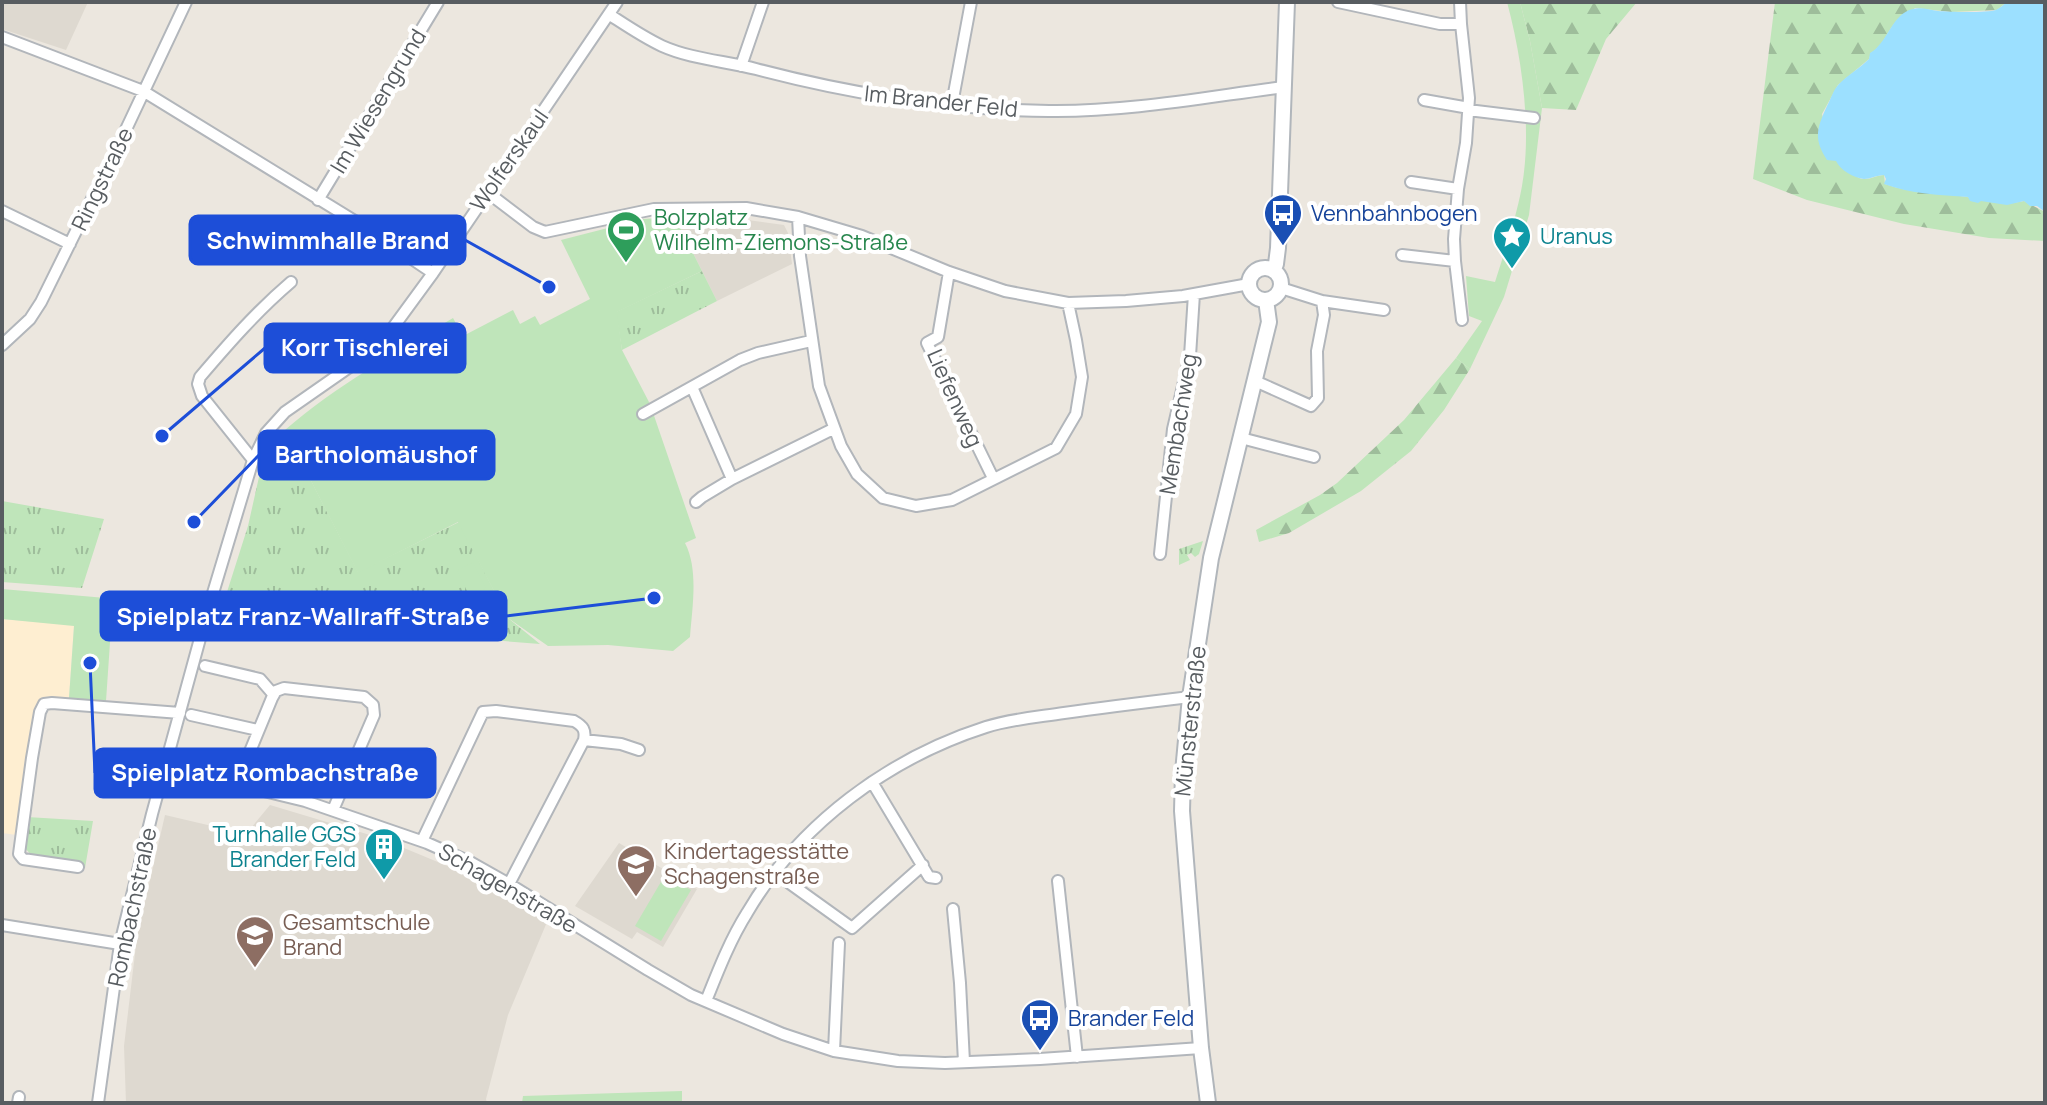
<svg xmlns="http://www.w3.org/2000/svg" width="2047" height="1105" viewBox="0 0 2047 1105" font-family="Manrope,sans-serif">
	<defs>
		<pattern id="grass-tufts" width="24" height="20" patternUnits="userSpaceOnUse" patternTransform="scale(2)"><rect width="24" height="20" fill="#bfe5ba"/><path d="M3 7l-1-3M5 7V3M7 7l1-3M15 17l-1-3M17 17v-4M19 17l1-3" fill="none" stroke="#9ebd9b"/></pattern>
		<pattern id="forest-firs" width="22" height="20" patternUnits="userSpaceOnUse" patternTransform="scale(2)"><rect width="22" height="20" fill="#bfe5ba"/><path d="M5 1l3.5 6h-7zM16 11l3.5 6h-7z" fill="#9ebd9b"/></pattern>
	</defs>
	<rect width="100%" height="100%" fill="#ece7df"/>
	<path fill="#feeed1" d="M2 619 74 625 69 698 40 699 34 712 17 835 2 833Z"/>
	<path fill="#ded9d0" d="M2 2H88L66 50 2 29Z
		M719 216 784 225 788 233 792 264 717 301 675 217Z
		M270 805 380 838 457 870 547 922 508 1015 486 1099 487 1103H126L124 1046 137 937 165 815 246 834Z
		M619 843 697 889 663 947 637 932 632 939 575 906Z"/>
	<path fill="url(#grass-tufts)" d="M702 271 717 301 622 350 616 312Z
		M285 430 358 572 459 522 508 618 540 644 241 620 220 614 248 526 261 468Z
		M2 501 104 519 82 588 2 582Z
		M1203 541 1199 554 1195 557 1191 553 1187 555 1190 560 1179 565V549Z
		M27 817 93 821 85 868 35 859 24 847Z"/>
	<path fill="url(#forest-firs)" d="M1520 2H1637L1606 39 1576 110 1542 108 1530 41Z
		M1775 2H2007L1997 10 1951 12 1915 8C1909 13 1899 18 1894 24 1886 34 1883 46 1871 53L1869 59 1838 85 1822 114C1828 136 1831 164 1853 174 1858 177 1859 179 1865 179 1871 179 1878 175 1884 175L1885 184C1912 194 1939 192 1967 197 1990 201 2000 206 2024 201L2045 212V241L1989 238 1904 224 1807 200 1753 179Z
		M1456 358 1470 369 1444 410 1411 451 1361 491 1289 533 1259 542 1256 530 1320 495 1337 483 1404 420Z"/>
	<path fill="#bfe5ba" d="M1507 2H1520L1530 41 1542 108 1529 215 1504 297 1470 369 1456 358 1482 321 1469 316 1466 276 1495 282C1505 250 1516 219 1522 186 1532 129 1522 58 1507 2Z
		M675 217 702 271 617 312 622 350 650 404 696 538 685 543C699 570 692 608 690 637L673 651 608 645 548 646 508 618 458 522 358 573 285 430C336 386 395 353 453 318L463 336 513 310 520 324 535 316 540 325 590 299 561 240 643 219Z
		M473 562 486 588 470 597 457 571Z
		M2 589 198 606 189 635 111 628 106 701 69 698 74 626 2 619Z
		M665 875 691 890 661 941 635 926Z
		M682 1091V1103H522L523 1096Z"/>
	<path fill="#9ce0ff" d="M2007 2H2045V212L2037 206H2030L2024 201 2007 205 1981 201 1978 203 1970 201 1968 197C1940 195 1911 194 1884 184L1886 179 1884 175C1877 175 1870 179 1864 179 1854 178 1840 170 1836 161L1827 160C1813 139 1817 128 1827 106 1831 99 1833 90 1839 84 1848 75 1860 68 1869 59L1870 53C1888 43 1892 13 1913 9 1921 7 1930 10 1938 11 1949 12 1987 13 1996 10 2000 8 2003 5 2007 2Z"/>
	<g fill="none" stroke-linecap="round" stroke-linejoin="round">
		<defs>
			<path id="street" d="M1338 2 1440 24H1461L1469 98 1466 143 1458 189 1411 182
				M1460 2 1461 24
				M610 15C627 26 643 37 662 46 691 59 725 61 756 69 851 94 950 110 1049 111 1128 112 1206 97 1284 87
				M2 37 143 91 366 228 433 273
				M741 66 763 2
				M1424 100 1469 108
				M952 104 971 2
				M1468 110 1534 118
				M487 192 533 227 545 232 654 209 746 208 798 217 862 236 949 272 1005 291 1068 303 1126 301 1183 296 1249 284
				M318 200 438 2
				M2 211 70 244
				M798 217 800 256 819 386 841 446 857 474 883 498 916 506 952 500 1056 448 1076 414 1082 377 1076 340 1068 303
				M1402 255 1455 261 1454 239 1458 189
				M1455 261 1462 320
				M949 272 938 337 927 343 993 478
				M1281 288 1322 301 1384 310
				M2 345 30 319 41 302 121 140 186 2
				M1255 381 1311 406 1318 398 1317 351 1324 315 1322 301
				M692 387 732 479
				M643 414 740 360 758 353 811 341
				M1241 438 1314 457
				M253 460 202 396 198 384 200 377C229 343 257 311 291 282
				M696 502 702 497 732 479 833 429
				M1160 554 1173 429 1190 356 1194 294
				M205 666 260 679 273 694
				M191 715 258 730
				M584 740 621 744 639 750
				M166 767 305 801 427 843 472 863 509 884 648 970 691 995 783 1034 834 1051 898 1061 945 1063 1040 1059 1201 1048
				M872 782 929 877 936 878
				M237 783 272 698 276 691 284 688 364 697 373 705 374 715 333 810
				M422 841 483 712 496 711 574 721C583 726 586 730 584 740L509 884
				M78 867 23 859 19 854 32 758 40 712 44 704 52 703 180 713
				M774 872 852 928 923 865
				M1058 881 1077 1057
				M953 909 960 983 964 1062
				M2 925 120 944
				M706 1001C718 971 730 940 747 913 799 824 889 758 986 727 1011 719 1038 717 1064 713 1106 707 1148 702 1190 697
				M834 1051 839 943
				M18 1103 19 1097
				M98 1103 120 944 152 814 207 613 253 460 266 433 285 412 351 366 373 348 392 329 433 273 617 2"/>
			<path id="secondary" d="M1249 284a16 16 0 1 1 32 0a16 16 0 1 1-32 0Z
				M1273 270 1276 264 1278 248 1287 2
				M1208 1103 1201 1048 1182 811 1183 772 1190 697 1211 558 1269 322 1266 300"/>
		</defs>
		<use href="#street" stroke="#b2b6bb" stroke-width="14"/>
		<use href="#secondary" stroke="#b1b6bb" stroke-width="18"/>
		<use href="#street" stroke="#fff" stroke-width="10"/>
		<use href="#secondary" stroke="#fff" stroke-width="14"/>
	</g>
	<defs>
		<symbol id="bus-pin" viewBox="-11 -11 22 30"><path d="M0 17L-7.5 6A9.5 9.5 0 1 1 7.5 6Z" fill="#1a4fb4" stroke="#fff"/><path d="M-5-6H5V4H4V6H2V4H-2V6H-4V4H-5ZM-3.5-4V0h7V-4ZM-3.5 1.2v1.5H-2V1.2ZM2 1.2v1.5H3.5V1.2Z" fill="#fff"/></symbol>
		<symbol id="stadium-pin" viewBox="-11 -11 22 30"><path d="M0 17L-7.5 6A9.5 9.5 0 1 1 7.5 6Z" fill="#2e9e5b" stroke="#fff"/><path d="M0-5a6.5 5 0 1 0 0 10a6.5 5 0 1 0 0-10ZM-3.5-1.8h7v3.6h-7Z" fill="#fff"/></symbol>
		<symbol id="sight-pin" viewBox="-11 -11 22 30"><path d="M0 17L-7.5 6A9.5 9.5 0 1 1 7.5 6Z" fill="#0f9aa8" stroke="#fff"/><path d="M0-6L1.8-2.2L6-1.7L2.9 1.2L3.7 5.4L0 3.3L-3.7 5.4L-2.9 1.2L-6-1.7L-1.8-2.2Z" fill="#fff"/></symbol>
		<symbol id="building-pin" viewBox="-11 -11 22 30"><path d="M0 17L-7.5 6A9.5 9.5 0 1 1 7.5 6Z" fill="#0f9aa8" stroke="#fff"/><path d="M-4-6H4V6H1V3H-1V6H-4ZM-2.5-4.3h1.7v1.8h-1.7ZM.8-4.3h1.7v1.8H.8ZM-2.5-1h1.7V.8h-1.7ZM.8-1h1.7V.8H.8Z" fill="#fff"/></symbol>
		<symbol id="school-pin" viewBox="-11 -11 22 30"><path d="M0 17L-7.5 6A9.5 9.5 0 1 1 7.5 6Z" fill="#8d6e63" stroke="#fff"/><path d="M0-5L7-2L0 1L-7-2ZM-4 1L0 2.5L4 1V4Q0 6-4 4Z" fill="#fff"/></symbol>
	</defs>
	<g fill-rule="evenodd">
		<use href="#bus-pin" x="1261" y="191" width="44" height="60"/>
		<use href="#stadium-pin" x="604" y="208" width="44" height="60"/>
		<use href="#sight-pin" x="1490" y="214" width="44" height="60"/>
		<use href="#building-pin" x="362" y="825" width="44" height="60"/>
		<use href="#school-pin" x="614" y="842" width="44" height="60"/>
		<use href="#school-pin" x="233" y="913" width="44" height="60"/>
		<use href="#bus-pin" x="1018" y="996" width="44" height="60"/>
	</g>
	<g text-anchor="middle" stroke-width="8" stroke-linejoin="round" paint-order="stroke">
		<g font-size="22" fill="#585d61" stroke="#fff">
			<text transform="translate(378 101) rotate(-59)" y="8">Im Wiesengrund</text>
			<text transform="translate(941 101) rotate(6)" y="8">Im Brander Feld</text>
			<text transform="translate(509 160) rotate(-55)" y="8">Wolferskaul</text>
			<text transform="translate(102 179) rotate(-64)" y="8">Ringstraße</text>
			<text transform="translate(955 398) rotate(66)" y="8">Liefenweg</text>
			<text transform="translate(1178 424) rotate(-81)" y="8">Membachweg</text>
			<text transform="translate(1190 721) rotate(-84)" y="8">Münsterstraße</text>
			<text transform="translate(508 888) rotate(30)" y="8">Schagenstraße</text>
			<text transform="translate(132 907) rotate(-78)" y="8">Rombachstraße</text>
		</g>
		<g font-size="22" fill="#164399" stroke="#fff" text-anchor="start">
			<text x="1311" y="221">Vennbahnbogen</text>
			<text x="1068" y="1026">Brander Feld</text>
		</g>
		<g font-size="22" fill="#27864d" stroke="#fff" text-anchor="start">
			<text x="654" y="225">Bolzplatz<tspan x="654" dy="25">Wilhelm-Ziemons-Straße</tspan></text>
		</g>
		<g font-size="22" fill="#0d838f" stroke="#fff" text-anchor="start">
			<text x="1540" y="244">Uranus</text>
			<text x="356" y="842" text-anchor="end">Turnhalle GGS<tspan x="356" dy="25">Brander Feld</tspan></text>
		</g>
		<g font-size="22" fill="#785e54" stroke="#fff" text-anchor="start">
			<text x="664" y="859">Kindertagesstätte<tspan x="664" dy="25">Schagenstraße</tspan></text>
			<text x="283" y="930">Gesamtschule<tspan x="283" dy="25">Brand</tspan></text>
		</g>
	</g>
	<path fill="none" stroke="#1d4ed8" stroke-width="3" d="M549 287L465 240M162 436L265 348M194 522L259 455M654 598L506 616M90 663L95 773"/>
	<g fill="#1d4ed8" stroke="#fff" stroke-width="3">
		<circle cx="549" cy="287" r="8"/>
		<circle cx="162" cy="436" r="8"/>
		<circle cx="194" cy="522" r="8"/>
		<circle cx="654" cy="598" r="8"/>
		<circle cx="90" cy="663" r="8"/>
	</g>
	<g fill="#1d4ed8" stroke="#1d4ed8" stroke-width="3">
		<rect x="190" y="216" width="275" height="48" rx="8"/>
		<rect x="265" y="324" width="200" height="48" rx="8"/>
		<rect x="259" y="431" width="235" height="48" rx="8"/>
		<rect x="101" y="592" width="405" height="48" rx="8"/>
		<rect x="95" y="749" width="340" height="48" rx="8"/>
	</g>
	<g font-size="24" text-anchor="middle" font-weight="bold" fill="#fff">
		<text x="328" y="249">Schwimmhalle Brand</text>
		<text x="365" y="356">Korr Tischlerei</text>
		<text x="376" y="463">Bartholomäushof</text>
		<text x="303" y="625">Spielplatz Franz-Wallraff-Straße</text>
		<text x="265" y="781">Spielplatz Rombachstraße</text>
	</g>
	<rect width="2047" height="1105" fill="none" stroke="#585d61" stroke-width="8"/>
</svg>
